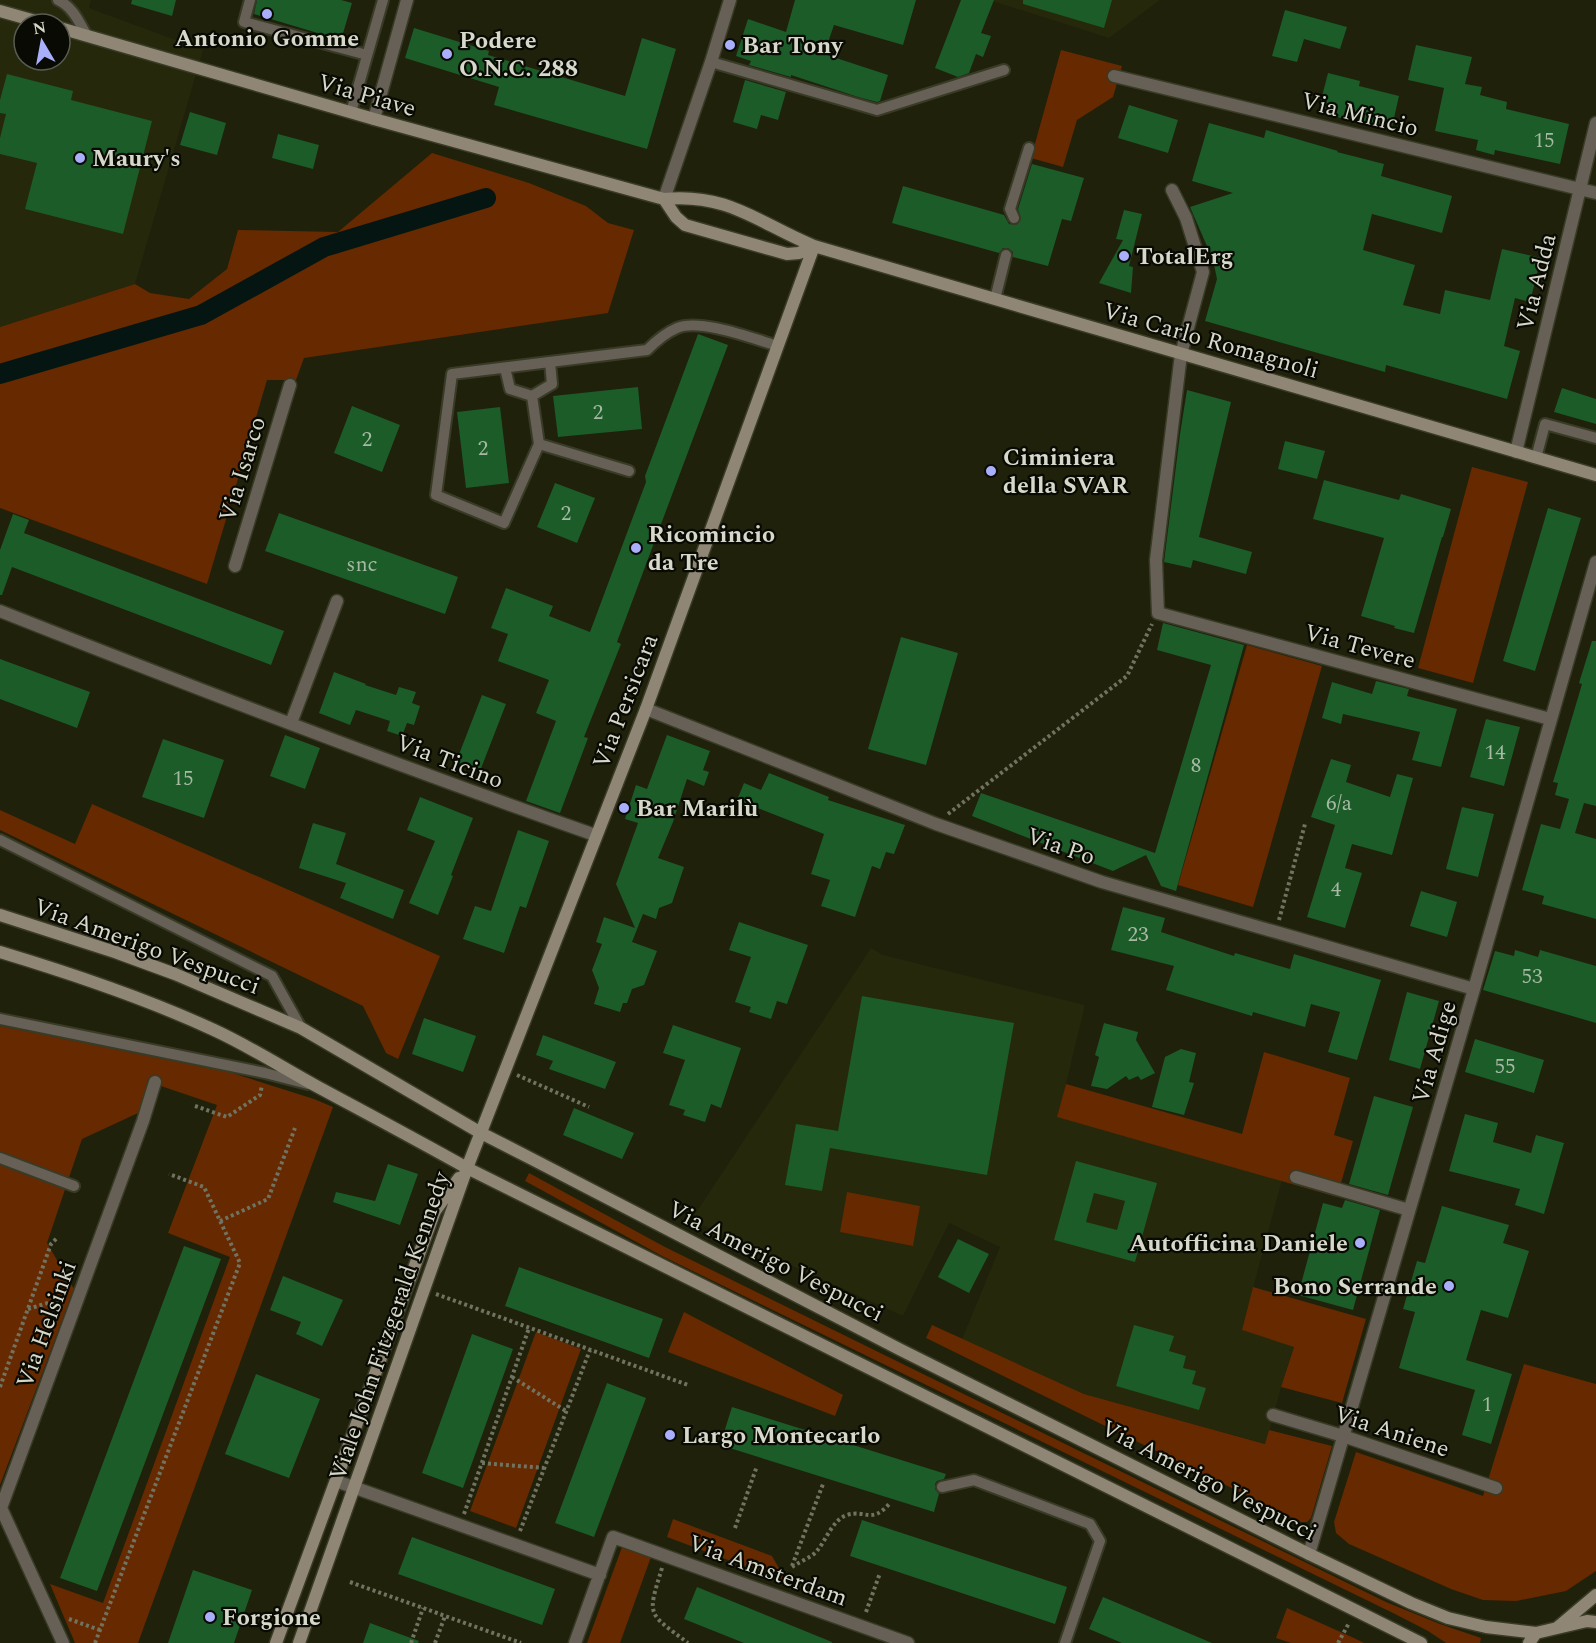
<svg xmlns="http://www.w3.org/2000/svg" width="1596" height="1643" viewBox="0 0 1596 1643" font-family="Spectral,serif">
	<rect width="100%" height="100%" fill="#1f210b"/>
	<path fill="#25280a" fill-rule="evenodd" d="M0 0H91L89 8 203 50 135 284 0 327ZM24 24H60V60H24Z
		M989 0H1160L1109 38Z
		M871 948 883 955 1085 1005 1058 1117 1282 1180 1242 1330 1294 1346 1281 1387 1266 1444 1084 1394 962 1339 1000 1247 949 1223 903 1316 691 1220Z"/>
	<path fill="#662900" d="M1061 50 1122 66 1113 97 1077 120 1063 167 1031 158Z
		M432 153 529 183 586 206 608 223 634 230 608 313 304 358 296 380H267L207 584 0 508V327L135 284 150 293 189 299 227 269 238 230 338 232Z
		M1472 467 1528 482 1473 683 1418 668Z
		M1247 645 1322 666 1253 907 1178 885Z
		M92 804 440 956 398 1059 386 1053 363 1006 0 830V810L75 844Z
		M0 1026 229 1072 314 1099 333 1107 138 1643H75L50 1584 103 1603 230 1257 168 1233 217 1105 149 1082 138 1113 82 1139 47 1243 74 1289 0 1485Z
		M1264 1052 1350 1078 1334 1135 1353 1141 1337 1197 1057 1117 1066 1084 1242 1134Z
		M529 1173 665 1247 1386 1602 1440 1624 1481 1638 1480 1643H1446L1428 1631 1395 1614 662 1256 525 1181Z
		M847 1192 920 1206 913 1246 840 1232Z
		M1253 1287 1366 1319 1342 1403 1281 1387 1294 1347 1242 1330Z
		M684 1312 843 1395 835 1416 668 1352Z
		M932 1325 1084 1394 1265 1444 1269 1430 1332 1446 1311 1518 1307 1522H1301L926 1338Z
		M536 1332 581 1349 516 1528 470 1511Z
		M1524 1364 1596 1384V1571L1566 1591 1516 1601 1483 1600 1451 1589 1349 1544 1336 1533 1334 1522 1356 1452 1483 1496Z
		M673 1519 772 1556 787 1582 667 1537Z
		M622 1547 651 1557 620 1643H587Z
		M1287 1608 1354 1638 1364 1643H1291L1276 1638Z"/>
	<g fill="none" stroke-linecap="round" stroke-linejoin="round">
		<path stroke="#041512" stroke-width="20" d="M0 374 201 315 324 247 486 198"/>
	</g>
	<path fill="#1b5c29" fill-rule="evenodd" d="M132 0H176L172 16 131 4Z
		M257 0H341L352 3 341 40 254 14Z
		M795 0H916L903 45 834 25 824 54 888 75 880 101 877 102 858 97 791 75V77L749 65 751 61 736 56 748 19 786 32Z
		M961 0H994L981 33 991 36 983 57 976 54 969 73 958 77 935 68Z
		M1023 0H1112L1104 28 1023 4Z
		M1285 10 1347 27 1340 49 1304 39 1297 62 1272 56Z
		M414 28 489 51 488 55 625 96 642 38 676 49 647 149 494 105 499 87 405 58Z
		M1416 45 1472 57 1465 84 1482 87 1480 95 1507 102 1506 109 1569 124 1560 164 1495 150 1494 155 1476 150 1478 140 1435 131 1444 88 1408 80Z
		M1328 73 1360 81 1359 86 1399 96 1391 131 1318 112Z
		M7 74 73 91 71 100 152 121 123 234 25 209 37 163 0 154V138L6 114 0 113V100Z
		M745 80 786 92 778 120 761 115 757 129 733 122Z
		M1129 105 1178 120 1168 153 1118 138Z
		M190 112 226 123 217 155 180 145Z
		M1209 123 1264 138 1266 130 1338 151 1337 152 1384 164 1381 176 1452 196 1442 233 1372 214 1363 250 1415 265 1403 305 1440 314 1445 290 1490 300 1502 249 1541 258 1530 302 1515 298 1504 346 1520 351 1507 399 1386 365 1385 372 1205 321 1217 279 1213 260 1190 207 1233 193 1192 181Z
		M278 134 319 145 313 169 272 158Z
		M1032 164 1084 178 1071 221 1062 219 1048 266 1013 257V252L1008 248H1003L999 253 892 223 903 186 1004 215 1009 224 1016 225 1021 219 1018 209Z
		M1124 210 1142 214 1129 266 1133 267 1131 293 1099 283 1123 240 1116 239Z
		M698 334 728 345 617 642 621 644 584 737 588 738 560 813 526 801 556 721 536 713 549 680 498 661 508 634 491 628 506 588 553 606 549 616 590 632 646 482 645 476Z
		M638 387 642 429 558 437 553 396Z
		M1562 388 1596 399V424L1554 412Z
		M1187 390 1231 402 1199 537 1252 552 1246 574 1193 560 1191 568 1164 562 1180 434Z
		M352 406 400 425 382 472 334 453Z
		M500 407 509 483 466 488 457 412Z
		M1285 441 1325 451 1317 479 1278 469Z
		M1324 480 1399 500 1401 494 1451 509 1443 537H1442L1414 633 1394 628 1395 626 1361 616 1384 538 1313 519Z
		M555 483 595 498 577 543 537 527Z
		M1548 508 1581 518 1535 671 1503 661Z
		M279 513 458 577 445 614 265 551Z
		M13 514 29 520 24 533 284 631 271 665 12 567 2 595H0V550Z
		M1163 623 1244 645 1176 891 1161 886 1146 855 1113 871 972 816 981 793 1155 853 1211 665 1157 650Z
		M901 637 958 653 926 765 868 749Z
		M1592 641H1596V806L1584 803 1575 833 1596 839V919L1542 904 1544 896 1522 890 1541 824 1560 829 1569 799 1555 795 1558 783 1553 782 1582 684 1579 683Z
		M0 659 90 692 77 728 0 699Z
		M334 672 366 684 365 685 396 695 399 687 416 692 412 703 420 706 414 725 407 723 402 736 387 731 390 721 356 710 350 725 319 713Z
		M1376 681 1409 689 1407 696 1457 709 1441 767 1412 760 1420 732 1343 714 1341 724 1322 718 1332 682 1372 694Z
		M482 695 506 704 480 771 456 762Z
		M1486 719 1520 727 1504 786 1470 777Z
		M285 735 320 748 305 789 270 776Z
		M667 735 710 751 703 770 709 772 704 786 687 779 673 822 658 858 684 867 672 903 659 908 656 919 643 914 632 942 657 951 644 985 632 989 627 1003H623L620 1012 594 1004 599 988 592 970 602 944 596 942 604 917 635 928 616 884 638 823 625 819 636 785 647 789Z
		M163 739 224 760 204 818 142 797Z
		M1331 759 1351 765 1346 782 1390 797 1397 774 1413 778 1392 855 1352 844 1345 868 1362 873 1345 928 1307 917 1335 825 1311 817Z
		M769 773 829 797 828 800 905 825 894 854 886 852 880 869 872 866 855 917 821 906 830 880 811 874 824 834 737 800 744 783 761 790Z
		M420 797 473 818 451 875 453 876 438 915 409 903 435 841 407 830Z
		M1462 807 1494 814 1478 877 1446 869Z
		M313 823 346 833 336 864 404 890 393 919 340 898 346 883 299 868Z
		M518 830 549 841 526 908 520 906 504 953 463 939 475 906 491 911Z
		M1421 891 1457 902 1447 937 1410 926Z
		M1123 907 1165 918 1161 932 1234 956 1235 953 1290 969 1294 954 1381 980 1357 1060 1328 1052 1340 1012 1311 1004 1305 1027 1253 1012 1252 1016 1166 990 1174 966 1111 950Z
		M739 922 808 945 787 1004 777 1001 771 1019 749 1012 751 1007 735 1002 751 957 729 950Z
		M1515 950 1538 957 1540 950 1596 966V1023L1483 990 1495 951 1514 956Z
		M1407 992 1439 1001 1420 1069 1389 1060Z
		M862 996 1014 1023 987 1175 830 1148 822 1191 785 1185 796 1124 838 1131Z
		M424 1018 476 1036 463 1072 412 1054Z
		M1104 1023 1138 1032 1136 1040 1155 1073 1141 1080 1138 1076 1129 1080 1126 1076 1107 1089 1091 1086 1099 1057 1095 1055Z
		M673 1025 741 1048 721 1108 711 1104 705 1122 683 1115 685 1110 669 1105 685 1060 663 1053Z
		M543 1035 616 1062 605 1089 549 1069 553 1061 536 1055Z
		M1475 1039 1544 1060 1534 1093 1465 1072Z
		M1181 1049 1196 1053 1189 1082 1194 1083 1184 1115 1152 1107 1165 1057Z
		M1374 1096 1413 1107 1388 1195 1349 1184Z
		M574 1108 634 1133 622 1159 563 1135Z
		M1465 1114 1498 1123 1493 1142 1531 1153 1536 1135 1564 1143 1544 1214 1515 1205 1520 1189 1449 1171Z
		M1076 1161 1157 1183 1135 1262 1054 1240ZM1094 1193 1125 1201 1117 1230 1086 1222Z
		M388 1164 418 1174 400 1225 333 1202 336 1192 375 1201Z
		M1345 1200 1380 1210 1353 1310 1298 1295 1323 1203 1342 1208Z
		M1442 1206 1509 1225 1503 1243 1529 1251 1508 1318 1481 1310 1466 1360 1512 1374 1491 1444 1462 1435 1475 1390 1399 1368 1415 1312 1403 1309 1417 1261 1425 1263Z
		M958 1239 989 1254 969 1293 938 1277Z
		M184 1246 221 1259 97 1591 60 1578Z
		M519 1267 663 1319 649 1358 505 1306Z
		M283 1276 343 1300 322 1346 296 1334 301 1322 270 1310Z
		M1134 1325 1174 1336 1169 1351 1186 1356 1183 1368 1196 1371 1192 1384 1206 1388 1199 1410 1116 1386Z
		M472 1334 513 1349 463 1488 422 1473Z
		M256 1374 320 1399 289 1478 225 1454Z
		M607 1383 646 1398 594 1537 555 1523Z
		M732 1407 946 1474 944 1479 937 1481 935 1484V1489L939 1494 934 1512 720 1445Z
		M862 1520 1067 1587 1055 1624 850 1556Z
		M412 1537 555 1589 542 1625 398 1574Z
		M193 1570 252 1590 234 1643H168Z
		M697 1587 832 1642V1643H744L684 1619Z
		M1103 1597 1212 1643H1122L1089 1629Z
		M370 1623 419 1641 418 1643H363Z"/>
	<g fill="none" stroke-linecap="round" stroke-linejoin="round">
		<defs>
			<path id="lane" d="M58 0C73 7 79 22 87 36
				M250 0 244 22 367 55
				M711 62 877 110 1004 70
				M351 112 383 0
				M1014 218 1010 209 1029 148
				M995 299 1006 255
				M505 368 510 389 532 396 552 384 550 362
				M532 396 539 444 504 523 436 495 452 374 647 350C656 341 665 333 677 328 700 318 754 339 778 346
				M539 444 629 471
				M1536 458 1545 424 1596 438
				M0 840 272 976 301 1028
				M0 1019 265 1073 308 1084
				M0 1158 74 1186
				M942 1487 974 1480 1090 1524 1100 1541 1065 1643"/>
			<path id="street" d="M1114 76 1596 193
				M374 119 407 0
				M1172 190 1186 218 1203 272 1181 354 1156 560 1158 613 1550 719
				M664 199 711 62 730 0
				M1516 452 1596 123
				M235 566 290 385
				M0 611C197 689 395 765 595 835
				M646 709 936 824 1102 882 1474 989
				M291 723 337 601
				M1296 1177 1409 1210
				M1273 1415 1343 1436 1496 1488
				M336 1481 600 1575
				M1309 1554 1474 989 1596 562
				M63 1643 1 1508 143 1121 155 1082
				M575 1643 613 1537 908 1643"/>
			<path id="secondary" d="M0 11 46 24
				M60 28 374 119 664 199C729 193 758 223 814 246L1596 475
				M664 199 676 217 685 225 787 254 799 253 814 246
				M0 915 115 952 175 974 301 1028 481 1133 530 1158 901 1350 1309 1554 1411 1603 1448 1618 1486 1627 1536 1633
				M0 952C73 974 145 998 214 1030 251 1047 283 1068 318 1087 368 1114 417 1140 467 1168L1421 1643
				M1558 1627 1596 1595
				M276 1643 435 1211 459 1178
				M299 1643 467 1168 646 709 814 246
				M1529 1643 1536 1633 1587 1621 1596 1622"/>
		</defs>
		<use href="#lane" stroke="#393b26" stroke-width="14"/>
		<use href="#street" stroke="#393b26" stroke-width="15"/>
		<use href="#secondary" stroke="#393b26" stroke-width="15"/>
		<path stroke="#717361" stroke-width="4" stroke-dasharray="3 3" stroke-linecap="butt" d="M948 814 1127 676 1152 624
			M1279 920 1305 824
			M517 1075 589 1107
			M195 1106 227 1117 260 1095 262 1085
			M220 1221 268 1199 295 1128
			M436 1294 688 1385
			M28 1309 64 1298
			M512 1377 566 1411
			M0 1387 51 1244 58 1237
			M482 1463 544 1468
			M464 1514 529 1328
			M735 1528 757 1466
			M520 1531 590 1350
			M792 1566 823 1484
			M792 1567C799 1562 810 1558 816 1552 826 1541 832 1520 847 1515 866 1509 871 1525 890 1503
			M662 1568C647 1617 647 1612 688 1643
			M350 1582 521 1643
			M866 1612 880 1573
			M69 1619 100 1630
			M95 1643 240 1263 204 1187 169 1174
			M411 1643 423 1608
			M435 1643 445 1616
			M1338 1643 1349 1623"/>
		<use href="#lane" stroke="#666057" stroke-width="10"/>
		<use href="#street" stroke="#666057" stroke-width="12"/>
		<use href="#secondary" stroke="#8f8676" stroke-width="12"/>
	</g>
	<g fill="#aaaffb" stroke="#090a03" stroke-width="2">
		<circle cx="267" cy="14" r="6"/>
		<circle cx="730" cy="45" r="6"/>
		<circle cx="447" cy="54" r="6"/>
		<circle cx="80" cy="158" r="6"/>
		<circle cx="1124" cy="256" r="6"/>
		<circle cx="991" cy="471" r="6"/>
		<circle cx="636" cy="548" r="6"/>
		<circle cx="624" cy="808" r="6"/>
		<circle cx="1360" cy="1243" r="6"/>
		<circle cx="1449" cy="1286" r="6"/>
		<circle cx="670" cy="1435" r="6"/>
		<circle cx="210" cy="1617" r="6"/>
	</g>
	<g text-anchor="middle" stroke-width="4.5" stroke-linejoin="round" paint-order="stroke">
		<g font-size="21" fill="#a7b9a2">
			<text x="1544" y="147">15</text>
			<text x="598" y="419">2</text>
			<text x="367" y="446">2</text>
			<text x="483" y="455">2</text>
			<text x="566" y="520">2</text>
			<text x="362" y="571">snc</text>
			<text x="1495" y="759">14</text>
			<text x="1196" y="772">8</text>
			<text x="183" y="785">15</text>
			<text x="1339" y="810">6/a</text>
			<text x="1336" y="896">4</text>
			<text x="1138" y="941">23</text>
			<text x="1532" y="983">53</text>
			<text x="1505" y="1073">55</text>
			<text x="1487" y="1411">1</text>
		</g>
		<g font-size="24" font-weight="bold" fill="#d6d8ca" stroke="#090a03" text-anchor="start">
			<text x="267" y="46" text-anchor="middle">Antonio Gomme</text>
			<text x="459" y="48">Podere<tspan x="459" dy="28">O.N.C. 288</tspan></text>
			<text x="742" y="53">Bar Tony</text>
			<text x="92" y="166">Maury's</text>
			<text x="1136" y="264">TotalErg</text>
			<text x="1003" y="465">Ciminiera<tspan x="1003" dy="28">della SVAR</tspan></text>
			<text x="648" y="542">Ricomincio<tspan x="648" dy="28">da Tre</tspan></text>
			<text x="636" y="816">Bar Marilù</text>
			<text x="1348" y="1251" text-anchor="end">Autofficina Daniele</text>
			<text x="1437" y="1294" text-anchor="end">Bono Serrande</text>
			<text x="682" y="1443">Largo Montecarlo</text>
			<text x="222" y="1625">Forgione</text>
		</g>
		<g font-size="24" fill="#d6d8ca" stroke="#090a03">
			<text transform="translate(367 95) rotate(16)" y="8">Via Piave</text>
			<text transform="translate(1360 114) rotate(14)" y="8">Via Mincio</text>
			<text transform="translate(1536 282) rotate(-76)" y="8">Via Adda</text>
			<text transform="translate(1211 340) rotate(16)" y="8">Via Carlo Romagnoli</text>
			<text transform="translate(242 469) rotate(-73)" y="8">Via Isarco</text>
			<text transform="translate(1360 646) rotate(15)" y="8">Via Tevere</text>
			<text transform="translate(625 701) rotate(-69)" y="8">Via Persicara</text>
			<text transform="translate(450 761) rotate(21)" y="8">Via Ticino</text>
			<text transform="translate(1061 846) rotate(19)" y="8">Via Po</text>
			<text transform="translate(147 946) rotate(20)" y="8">Via Amerigo Vespucci</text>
			<text transform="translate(1434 1052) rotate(-74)" y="8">Via Adige</text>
			<text transform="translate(776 1261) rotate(27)" y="8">Via Amerigo Vespucci</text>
			<text transform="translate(46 1324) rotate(-70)" y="8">Via Helsinki</text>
			<text transform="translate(389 1326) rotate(-71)" y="8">Viale John Fitzgerald Kennedy</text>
			<text transform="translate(1392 1431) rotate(18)" y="8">Via Aniene</text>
			<text transform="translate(1209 1480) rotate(27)" y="8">Via Amerigo Vespucci</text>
			<text transform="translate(768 1570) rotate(20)" y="8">Via Amsterdam</text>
		</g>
	</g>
	<g transform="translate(42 42) rotate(350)"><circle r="28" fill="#090a03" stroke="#5b5c53" stroke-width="1.5"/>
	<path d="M0-4.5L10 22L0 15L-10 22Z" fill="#aaaffb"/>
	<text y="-9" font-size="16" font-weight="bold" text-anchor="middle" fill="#d6d8ca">N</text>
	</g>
</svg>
